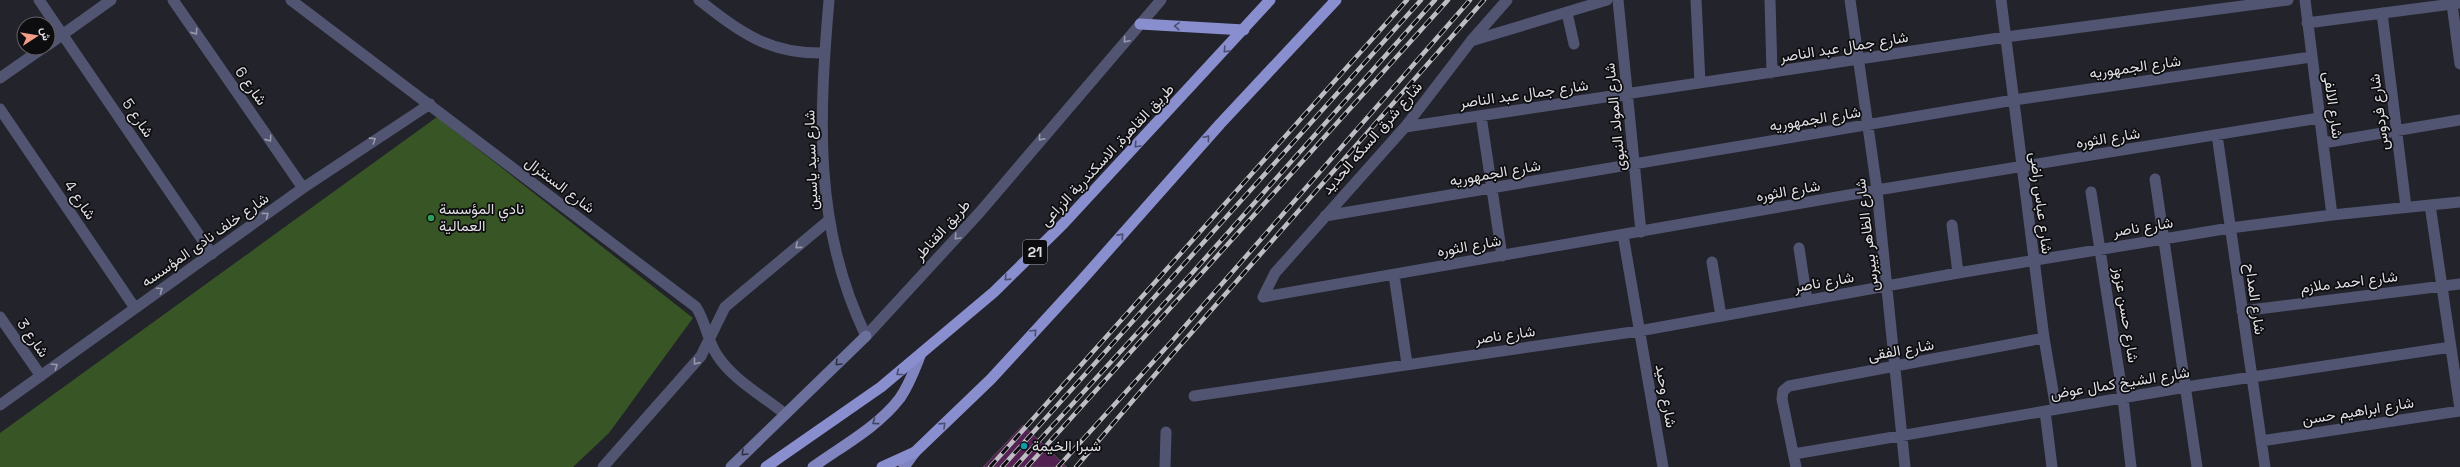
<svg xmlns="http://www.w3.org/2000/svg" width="2460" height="467" viewBox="0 0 2460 467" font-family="'Space Grotesk',Vazirmatn,sans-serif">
	<defs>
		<filter id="shadow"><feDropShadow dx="3.5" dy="3.5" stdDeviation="2" flood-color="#0009"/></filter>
	</defs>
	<rect width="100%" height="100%" fill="#23232b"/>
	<path fill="#385525" d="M437 117 693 318 609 433 573 467H0V433Z"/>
	<path fill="#532052" stroke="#524a51" filter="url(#shadow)" d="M1023 425 1067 467H983Z"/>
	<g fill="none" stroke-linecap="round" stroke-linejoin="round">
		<path stroke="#525572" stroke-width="11" d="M39 0 212 254
			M173 0 303 188
			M291 0 696 307C706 322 707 340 717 355 732 379 763 396 785 414
			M699 0C741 33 769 54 824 53
			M1507 0 1471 41 1405 127 1275 273 1263 297 1877 190 2319 118
			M1618 0 1641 232
			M1696 0 1700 83
			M1770 0 1772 73
			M1850 0 1877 190 1905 467
			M2001 0 2044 338 2056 409
			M2305 0 2332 215
			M2452 4 2460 64
			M1567 13 1574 44
			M2382 13 2406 207
			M2307 23 2460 3
			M1471 41 1607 0
			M48 45 111 0
			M0 78 43 48
			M0 109 135 308
			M1481 116 1502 256
			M1405 127 2006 37 2288 0
			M2217 135 2265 467
			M2323 143 2460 120
			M2155 179 2197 467
			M2091 192 2123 398 2131 467
			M2430 205 2460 409
			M1325 216 2014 100 2311 57
			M1952 225 1958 273
			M1623 235 1663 467
			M1799 248 1807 300
			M1712 262 1721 316
			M1394 275 1407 364
			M2242 311 2460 284
			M0 317 41 376
			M866 336 980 212 1161 0
			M1194 396 1639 331 1958 273 2230 228 2332 215 2460 202
			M0 405 303 188 430 104
			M2045 411 2052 467
			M2261 441 2460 411
			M1794 454 2186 387 2451 347
			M603 467 701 356 725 307 828 221
			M1165 467 1166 432
			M1796 467 1782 399 1783 391 1789 386 2044 338"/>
		<path stroke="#525572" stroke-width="11" d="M829 0C819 117 813 227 866 336"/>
		<path stroke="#6c709d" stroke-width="11" d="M731 467 866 336"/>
		<path stroke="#8085bf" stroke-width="11" d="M813 467C842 446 878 427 900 398 909 385 914 371 920 356
			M904 467 915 452"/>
		<path stroke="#898ece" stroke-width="11" d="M1140 24 1244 30
			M766 467 881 387 994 292 1063 224 1270 0
			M882 467 915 452 991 379 1081 281 1220 124 1336 0"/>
		<defs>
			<path id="rail" d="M990 467 1407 0
				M1002 467 1421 0
				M1015 467 1193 272 1435 0
				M1027 467 1448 0
				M1058 467 1172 341 1470 0
				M1076 467 1171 356 1484 0"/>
		</defs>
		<use href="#rail" stroke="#bdbdc3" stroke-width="4.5"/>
		<use href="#rail" stroke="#0d0d10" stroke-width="3" stroke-dasharray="9" stroke-linecap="butt"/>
	</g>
	<defs><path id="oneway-chevron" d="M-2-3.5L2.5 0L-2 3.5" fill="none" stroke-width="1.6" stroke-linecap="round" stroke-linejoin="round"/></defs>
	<g stroke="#4b4e6f">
		<use href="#oneway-chevron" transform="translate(1177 26) rotate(-176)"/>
		<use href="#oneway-chevron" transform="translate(1226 50) rotate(133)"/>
		<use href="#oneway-chevron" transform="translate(1207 138) rotate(-49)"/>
		<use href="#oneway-chevron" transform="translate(1137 145) rotate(133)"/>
		<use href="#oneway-chevron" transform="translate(1121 236) rotate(-48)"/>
		<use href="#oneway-chevron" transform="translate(1007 278) rotate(136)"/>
		<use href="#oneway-chevron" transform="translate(1034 332) rotate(-47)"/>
		<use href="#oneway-chevron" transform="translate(899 373) rotate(142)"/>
		<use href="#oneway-chevron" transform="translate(943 425) rotate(-44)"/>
	</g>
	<g stroke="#989aab">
		<use href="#oneway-chevron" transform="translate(195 32) rotate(55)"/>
		<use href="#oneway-chevron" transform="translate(1126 40) rotate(131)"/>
		<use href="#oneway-chevron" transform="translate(1041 138) rotate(131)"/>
		<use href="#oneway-chevron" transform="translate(269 139) rotate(55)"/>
		<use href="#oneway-chevron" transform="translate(373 140) rotate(-33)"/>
		<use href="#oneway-chevron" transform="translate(266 215) rotate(-36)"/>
		<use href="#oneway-chevron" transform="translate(957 237) rotate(133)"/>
		<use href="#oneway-chevron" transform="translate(798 246) rotate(140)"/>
		<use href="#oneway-chevron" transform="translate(160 290) rotate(-35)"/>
		<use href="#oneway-chevron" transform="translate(696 362) rotate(129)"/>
		<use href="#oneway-chevron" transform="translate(55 366) rotate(-35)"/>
	</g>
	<g stroke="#2e3041">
		<use href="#oneway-chevron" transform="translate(838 363) rotate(135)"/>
		<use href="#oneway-chevron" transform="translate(744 453) rotate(135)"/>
	</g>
	<use stroke="#41435f" href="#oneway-chevron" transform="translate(875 422) rotate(144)"/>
	<circle fill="#2e9e5b" stroke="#0d0d10" stroke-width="1.5" cx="431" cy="218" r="4"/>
	<circle fill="#0f9aa8" stroke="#0d0d10" stroke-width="1.5" cx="1024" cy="446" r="4"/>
	<g text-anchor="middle" stroke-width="3.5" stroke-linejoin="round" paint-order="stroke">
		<rect fill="#0d0d10" stroke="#a0a0a4" stroke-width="1" x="1023" y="240" width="24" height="24" rx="3"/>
		<g font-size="14" font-weight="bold" fill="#dfdfe4">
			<text x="1035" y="257">21</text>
		</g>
		<g font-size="15" fill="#dfdfe4" stroke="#0d0d10">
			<text transform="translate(1844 47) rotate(-9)" y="5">شارع جمال عبد الناصر</text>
			<text transform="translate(2135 67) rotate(-8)" y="5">شارع الجمهوريه</text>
			<text transform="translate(251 86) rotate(55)" y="5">شارع 6</text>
			<text transform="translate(1524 94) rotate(-8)" y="5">شارع جمال عبد الناصر</text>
			<text transform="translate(2333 105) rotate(82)" y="5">شارع الالفى</text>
			<text transform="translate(2379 112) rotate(-97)" y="5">شارع فردوس</text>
			<text transform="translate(1615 117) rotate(-96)" y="5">شارع المولد النبوى</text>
			<text transform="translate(138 118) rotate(56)" y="5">شارع 5</text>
			<text transform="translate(1815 119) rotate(-9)" y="5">شارع الجمهوريه</text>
			<text transform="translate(1372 138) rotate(-49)" y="5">شارع شرق السكه الحديد</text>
			<text transform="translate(2108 138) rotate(-9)" y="5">شارع الثوره</text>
			<text transform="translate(1107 155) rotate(-47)" y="5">طريق القاهرة, الاسكندرية الزراعى</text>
			<text transform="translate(811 160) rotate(-92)" y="5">شارع سيد ياسين</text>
			<text transform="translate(1495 173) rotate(-10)" y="5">شارع الجمهوريه</text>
			<text transform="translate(560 185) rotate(37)" y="5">شارع السنترال</text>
			<text transform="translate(1788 191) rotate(-10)" y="5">شارع الثوره</text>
			<text transform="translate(80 200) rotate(56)" y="5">شارع 4</text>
			<text transform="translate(2041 203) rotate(83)" y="5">شارع عباس راضى</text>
			<text transform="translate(2143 227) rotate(-9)" y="5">شارع ناصر</text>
			<text transform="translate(942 230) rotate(-48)" y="5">طريق القناطر</text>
			<text transform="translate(1867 235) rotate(-97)" y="5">شارع الظاهر بيبرس</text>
			<text transform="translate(205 240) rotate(-35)" y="5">شارع خلف نادى المؤسسه</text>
			<text transform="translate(1469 246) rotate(-10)" y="5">شارع الثوره</text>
			<text transform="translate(1824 282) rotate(-10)" y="5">شارع ناصر</text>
			<text transform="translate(2349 282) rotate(-7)" y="5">شارع احمد ملازم</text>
			<text transform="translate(2255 299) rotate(82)" y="5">شارع المداح</text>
			<text transform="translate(2126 315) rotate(81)" y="5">شارع حسن عزوز</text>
			<text transform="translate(1505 335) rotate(-8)" y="5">شارع ناصر</text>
			<text transform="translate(33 338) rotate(55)" y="5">شارع 3</text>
			<text transform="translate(1901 350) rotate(-10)" y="5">شارع الفقى</text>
			<text transform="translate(2120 383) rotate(-9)" y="5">شارع الشيخ كمال عوض</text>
			<text transform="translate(1666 396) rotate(80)" y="5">شارع وحيد</text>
			<text transform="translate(2358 411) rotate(-9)" y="5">شارع ابراهيم حسن</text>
		</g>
		<g font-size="15" fill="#dfdfe4" stroke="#0d0d10" text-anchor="start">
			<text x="439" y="214">نادي المؤسسة<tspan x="439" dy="17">العمالية</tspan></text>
			<text x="1032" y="451">شبرا الخيمة</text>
		</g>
	</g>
	<g transform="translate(36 36) rotate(78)"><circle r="19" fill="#0d0d10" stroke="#616165"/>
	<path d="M0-3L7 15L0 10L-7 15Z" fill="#f49e88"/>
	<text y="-6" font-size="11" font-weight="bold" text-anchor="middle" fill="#dfdfe4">ش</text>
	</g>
</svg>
